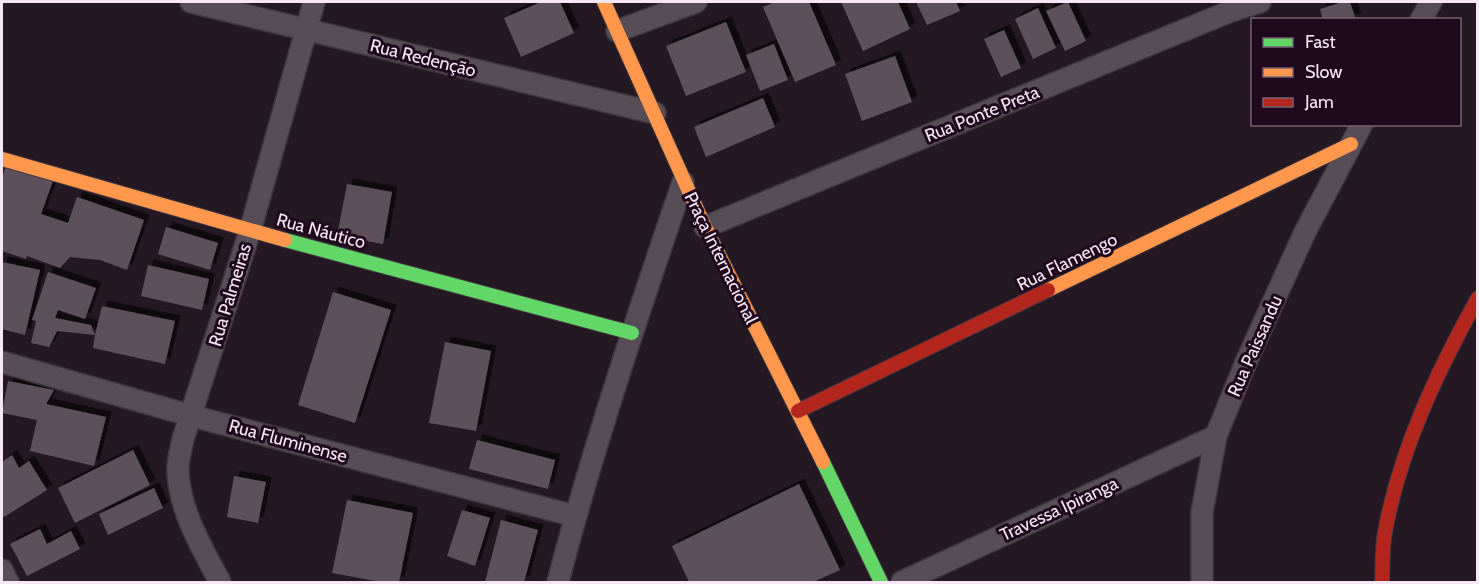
<svg xmlns="http://www.w3.org/2000/svg" width="1479" height="584" viewBox="0 0 1479 584" font-family="Cabin,sans-serif">
	<defs>
		<filter id="shadow"><feDropShadow dx="5.5" dy="-5.5" stdDeviation="0" flood-color="#0009"/></filter>
	</defs>
	<rect width="100%" height="100%" fill="#241823"/>
	<path fill="#5c515a" filter="url(#shadow)" d="M541 2H560L574 33 521 57 504 18Z
		M775 2H809L836 65 795 82 763 7Z
		M841 2H898L910 29 863 51Z
		M916 2H956L960 11 927 25Z
		M1068 2 1086 41 1065 51 1046 11Z
		M1343 2H1350L1356 20H1323L1320 9Z
		M1038 8 1056 48 1033 59 1015 19Z
		M726 22 746 72 686 96 666 46Z
		M1004 30 1021 68 1001 77 984 39Z
		M774 44 788 80 760 91 746 55Z
		M895 56 912 102 862 121 845 74Z
		M763 98 775 127 706 157 694 127Z
		M6 165 53 181 41 214 68 223 77 197 144 220 127 270 100 260 70 257 60 268 27 256 26 259 2 251V178Z
		M347 184 392 192 383 244 337 236Z
		M166 227 218 243 210 270 158 254Z
		M2 262 40 270 25 335 2 329Z
		M148 265 209 279 202 310 141 296Z
		M48 272 96 288 85 319 58 310 55 318 91 325 95 335 102 306 175 321 165 364 93 348 95 335 57 331 49 347 31 343 36 321 32 320Z
		M333 292 391 310 355 423 298 405Z
		M445 342 491 351 476 431 429 423Z
		M8 381 54 390 46 404 106 417 94 466 30 451 37 420 2 413Z
		M477 440 555 460 548 489 469 469Z
		M133 450 150 485 75 523 58 488Z
		M12 455 19 468 29 461 47 490 4 517 2 514V462Z
		M234 476 266 482 258 523 227 517Z
		M799 484 840 570 813 582H689L672 546Z
		M154 488 163 508 108 535 99 514Z
		M347 500 413 513 399 582H381L332 573Z
		M462 510 490 518 475 566 447 556Z
		M501 520 538 530 524 582H485Z
		M40 529 47 544 71 531 80 549 27 576 10 544Z"/>
	<g fill="none" stroke-linecap="round" stroke-linejoin="round">
		<defs>
			<path id="street" d="M191 2 655 113
				M1421 20 1431 2
				M617 31 696 2
				M705 227 1231 11 1260 2
				M2 362 192 416 575 516
				M2 570 8 582
				M220 582C202 548 180 512 178 472 177 462 181 450 183 439L250 231 314 2
				M558 582C593 447 638 314 683 182
				M902 582 1216 436
				M1202 582V512L1216 436 1246 362 1305 232 1362 124"/>
			<path id="fast" d="M285 240 632 333
				M823 462 881 582"/>
			<path id="slow" d="M604 2 705 227 823 462
				M2 159 285 240
				M1048 290 1351 144"/>
			<path id="jam" d="M798 411 1048 290
				M1382 582C1383 565 1382 548 1385 532 1400 449 1438 370 1478 298"/>
		</defs>
		<use href="#street" stroke="#3e353e" stroke-width="24"/>
		<use href="#fast" stroke="#3e353e" stroke-width="16"/>
		<use href="#slow" stroke="#3e353e" stroke-width="16"/>
		<use href="#jam" stroke="#3e353e" stroke-width="16"/>
		<use href="#street" stroke="#564d56" stroke-width="21"/>
		<use href="#fast" stroke="#63d668" stroke-width="14"/>
		<use href="#slow" stroke="#ff974d" stroke-width="14"/>
		<use href="#jam" stroke="#b3261e" stroke-width="14"/>
	</g>
	<g text-anchor="middle" stroke-width="6" stroke-linejoin="round" paint-order="stroke">
		<g font-size="18" fill="#f7e7f5" stroke="#1f0a1d">
			<text transform="translate(423 58) rotate(14)" y="6">Rua Redenção</text>
			<text transform="translate(982 114) rotate(-22)" y="6">Rua Ponte Preta</text>
			<text transform="translate(321 231) rotate(15)" y="6">Rua Náutico</text>
			<text transform="translate(721 258) rotate(64)" y="6">Praça Internacional</text>
			<text transform="translate(1067 262) rotate(-26)" y="6">Rua Flamengo</text>
			<text transform="translate(230 295) rotate(-73)" y="6">Rua Palmeiras</text>
			<text transform="translate(1255 346) rotate(-66)" y="6">Rua Paissandu</text>
			<text transform="translate(288 441) rotate(15)" y="6">Rua Fluminense</text>
			<text transform="translate(1059 509) rotate(-25)" y="6">Travessa Ipiranga</text>
		</g>
	</g>
	<rect width="1479" height="584" fill="none" stroke="#f7e7f5" stroke-width="6"/>
	<rect x="1251" y="18" width="210" height="108" fill="#1f0a1d" stroke="#756273" stroke-width="1.5"/>
	<rect x="1263" y="38" width="30" height="9" fill="#63d668" stroke="#756273" stroke-width="1.5"/>
	<text x="1305" y="48" font-size="18" fill="#f7e7f5">Fast</text>
	<rect x="1263" y="68" width="30" height="9" fill="#ff974d" stroke="#756273" stroke-width="1.5"/>
	<text x="1305" y="78" font-size="18" fill="#f7e7f5">Slow</text>
	<rect x="1263" y="98" width="30" height="9" fill="#b3261e" stroke="#756273" stroke-width="1.5"/>
	<text x="1305" y="108" font-size="18" fill="#f7e7f5">Jam</text>
</svg>
